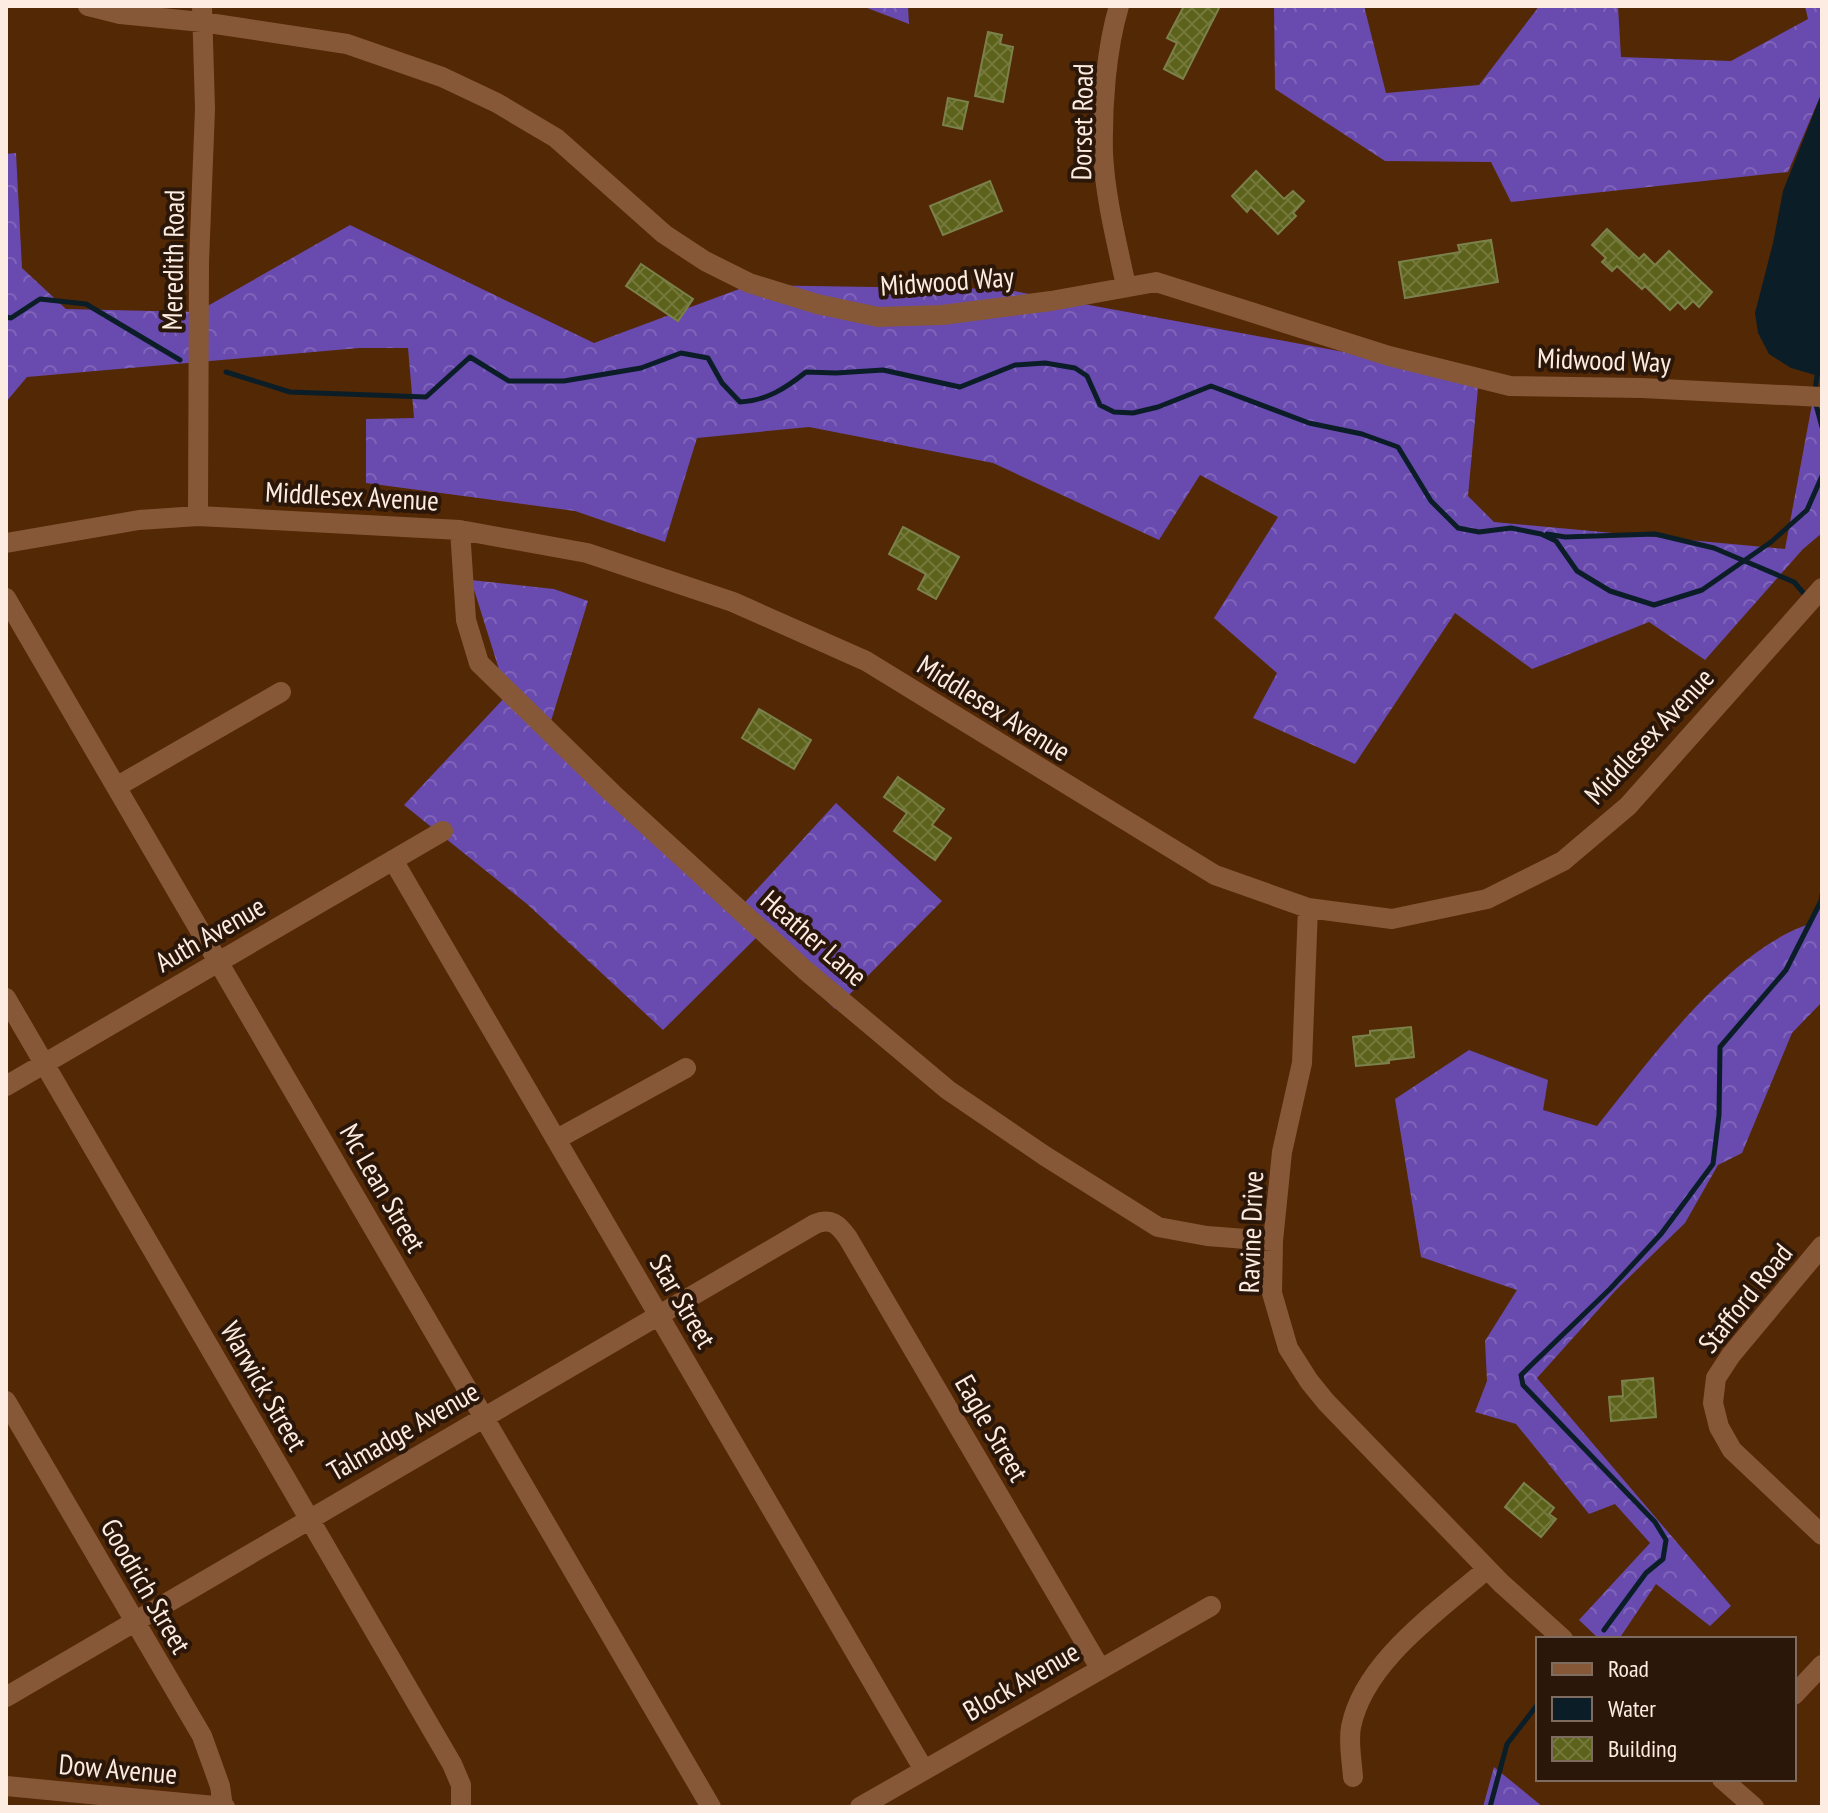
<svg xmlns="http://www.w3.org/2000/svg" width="1828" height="1813" viewBox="0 0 1828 1813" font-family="'PT Sans Narrow',sans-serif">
	<defs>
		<pattern id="forest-crowns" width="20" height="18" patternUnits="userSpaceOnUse" patternTransform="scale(2)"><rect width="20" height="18" fill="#694aaf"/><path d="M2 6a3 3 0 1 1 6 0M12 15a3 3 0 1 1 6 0" fill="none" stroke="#7f64ba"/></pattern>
		<pattern id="building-cross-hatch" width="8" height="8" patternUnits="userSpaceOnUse" patternTransform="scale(2)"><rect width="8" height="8" fill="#5c621a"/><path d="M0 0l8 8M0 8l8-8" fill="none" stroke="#74793b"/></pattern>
	</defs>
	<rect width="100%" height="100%" fill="#532805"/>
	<path fill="url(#forest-crowns)" d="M862 6H908L909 24Z
		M1274 6H1364L1386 93 1479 85 1537 9V6H1618L1621 57 1731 61 1808 19 1805 6H1822V92L1788 172 1511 202 1491 162 1385 161 1275 89Z
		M16 153 22 268 66 309 197 312 350 225 594 343 750 285 1003 289 1479 377 1468 496 1494 522 1785 549 1813 399H1822V533L1803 549 1705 660 1649 622 1532 669 1455 613 1355 764 1253 718 1277 673 1214 618 1278 517 1200 475 1159 540 993 463 809 427 697 438 665 542 575 511 366 483V419L414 418 408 348H359L27 377 6 402V154Z
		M471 580 554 589 588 601 547 734 736 912 836 803 942 901 835 1009 759 935 663 1030 527 904 404 805 507 695Z
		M1822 894V1002L1792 1033 1742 1153 1718 1165 1685 1223 1616 1290 1537 1378 1731 1606 1710 1626 1656 1584 1619 1639H1599L1579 1620 1650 1543 1615 1504 1589 1514 1516 1424 1475 1412 1487 1381 1485 1341 1517 1290 1421 1257 1395 1099 1469 1050 1548 1080 1543 1110 1597 1126C1650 1060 1727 952 1809 924L1821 901Z
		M1494 1767 1543 1807H1483Z"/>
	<path fill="#0b1e28" d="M1822 92V377L1791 368 1769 354 1758 333 1755 313 1773 243 1783 191Z"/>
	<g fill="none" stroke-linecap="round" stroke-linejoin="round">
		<path stroke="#0b1e28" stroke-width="5" d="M6 317 11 318 40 299 86 304 180 360
			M226 372 290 392 426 397 470 357 509 381H564L641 368 681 353 708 358 722 383 740 402C766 401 786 388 806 372L836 373 883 370 960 387 1015 365 1045 363 1075 368 1087 376 1100 405 1114 412 1133 413 1158 407 1211 386 1309 423 1362 434 1398 447 1431 501 1458 528 1479 532 1511 528 1541 534 1556 541 1577 571 1610 591 1654 605 1702 590 1771 542 1807 510 1822 476
			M1815 391 1817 376
			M1815 401 1822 427
			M1547 534 1565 537 1655 534 1714 548 1794 582 1806 596
			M1604 1630 1646 1573 1663 1559 1666 1540 1655 1522 1523 1385 1521 1375 1610 1289 1661 1234 1713 1164 1719 1115 1720 1047 1786 970 1821 901 1822 894
			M1490 1807 1507 1744 1538 1704"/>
	</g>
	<path fill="url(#building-cross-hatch)" stroke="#7b814a" stroke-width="2" d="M1184 6H1220L1183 79 1164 69 1177 43 1167 38Z
		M988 32 1002 35 1000 44 1013 47 1003 102 975 96Z
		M948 98 968 102 962 129 943 125Z
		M1256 171 1284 199 1293 191 1304 201 1293 213 1296 216 1278 234 1251 207 1247 212 1232 196Z
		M990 181 1002 211 943 235 930 206Z
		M1607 229 1639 259 1644 254 1655 265 1669 251 1712 292 1699 307 1693 301 1685 309 1678 302 1670 310 1645 286 1642 289 1617 266 1612 271 1602 262 1606 258 1592 245Z
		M1491 240 1498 282 1405 298 1399 262 1460 252 1458 245Z
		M641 264 693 299 678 321 626 286Z
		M903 527 959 557 936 599 918 589 926 574 889 554Z
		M759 709 811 740 794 769 742 738Z
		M898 777 944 809 932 825 951 838 935 860 894 831 907 813 884 797Z
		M1411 1027 1414 1057 1389 1060V1063L1356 1066 1353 1037 1370 1035V1031Z
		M1653 1378 1656 1417 1611 1421 1609 1397 1623 1396 1622 1381Z
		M1524 1483 1554 1508 1549 1514 1556 1519 1541 1537 1505 1507Z"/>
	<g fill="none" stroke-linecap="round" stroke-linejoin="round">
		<path stroke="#875838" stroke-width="20" d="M88 6 120 14 202 22 347 44 442 77 497 103 556 138 664 234 705 261 749 283 817 304 878 317 942 315 1051 301 1156 282 1389 356 1510 386 1642 388 1822 397
			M1119 6C1106 49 1102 107 1103 153 1105 197 1117 243 1126 286
			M198 516 199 262 205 109 202 6
			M460 530 466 620 479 663 612 793 805 970 948 1090 1045 1156 1158 1227 1207 1236 1273 1241
			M6 543 139 520 198 516 460 530 587 553 733 602 866 661 1215 875 1308 908 1392 919 1487 899 1563 861 1628 806 1822 588
			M6 598 711 1807
			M116 787 281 692
			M393 860 924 1770
			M1308 908 1302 1063 1282 1152 1273 1241 1272 1293 1288 1348 1309 1381 1326 1402 1501 1583 1563 1639
			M6 998 452 1764 461 1785V1807
			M6 1086 443 831
			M557 1139 686 1068
			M1822 1246 1731 1355 1716 1378 1713 1403 1719 1427 1732 1450 1822 1535
			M6 1401 202 1736 220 1786 223 1807
			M1794 1695 1822 1665
			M6 1697 815 1224C831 1217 839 1225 848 1238L1100 1668
			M1353 1777C1352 1761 1348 1742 1351 1727 1364 1661 1439 1611 1487 1569
			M1722 1779 1754 1807
			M6 1786 225 1807
			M860 1807 1211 1606"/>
	</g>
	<g text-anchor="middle" stroke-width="8" stroke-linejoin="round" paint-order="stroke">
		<g font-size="28" fill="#fcece1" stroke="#2b170a">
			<text transform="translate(1082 122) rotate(-89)" y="10">Dorset Road</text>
			<text transform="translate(173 260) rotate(-89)" y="10">Meredith Road</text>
			<text transform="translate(947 281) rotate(-4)" y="10">Midwood Way</text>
			<text transform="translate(1604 360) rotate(2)" y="10">Midwood Way</text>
			<text transform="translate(352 496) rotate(3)" y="10">Middlesex Avenue</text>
			<text transform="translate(994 708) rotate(32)" y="10">Middlesex Avenue</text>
			<text transform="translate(1649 736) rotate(-47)" y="10">Middlesex Avenue</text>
			<text transform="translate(210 934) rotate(-30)" y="10">Auth Avenue</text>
			<text transform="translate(814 938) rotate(41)" y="10">Heather Lane</text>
			<text transform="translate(383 1188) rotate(60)" y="10">Mc Lean Street</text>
			<text transform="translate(1251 1232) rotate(-88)" y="10">Ravine Drive</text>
			<text transform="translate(1745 1298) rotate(-51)" y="10">Stafford Road</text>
			<text transform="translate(683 1301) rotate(60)" y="10">Star Street</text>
			<text transform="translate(264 1386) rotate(60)" y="10">Warwick Street</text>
			<text transform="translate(992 1428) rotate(60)" y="10">Eagle Street</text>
			<text transform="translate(403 1431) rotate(-30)" y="10">Talmadge Avenue</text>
			<text transform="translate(146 1586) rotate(60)" y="10">Goodrich Street</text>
			<text transform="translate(1021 1681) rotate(-30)" y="10">Block Avenue</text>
			<text transform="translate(118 1769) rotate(5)" y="10">Dow Avenue</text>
		</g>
	</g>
	<rect width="1828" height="1813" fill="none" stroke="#fcece1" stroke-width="16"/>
	<rect x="1536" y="1637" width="260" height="144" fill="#2b170a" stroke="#7f6c60" stroke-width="2"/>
	<rect x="1552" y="1663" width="40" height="12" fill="#875838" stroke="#7f6c60" stroke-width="2"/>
	<text x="1608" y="1677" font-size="24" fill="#fcece1">Road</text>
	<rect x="1552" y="1697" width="40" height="24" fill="#0b1e28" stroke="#7f6c60" stroke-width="2"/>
	<text x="1608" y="1717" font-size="24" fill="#fcece1">Water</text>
	<rect x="1552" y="1737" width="40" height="24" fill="url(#building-cross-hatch)" stroke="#7f6c60" stroke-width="2"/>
	<text x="1608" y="1757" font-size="24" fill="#fcece1">Building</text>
</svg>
